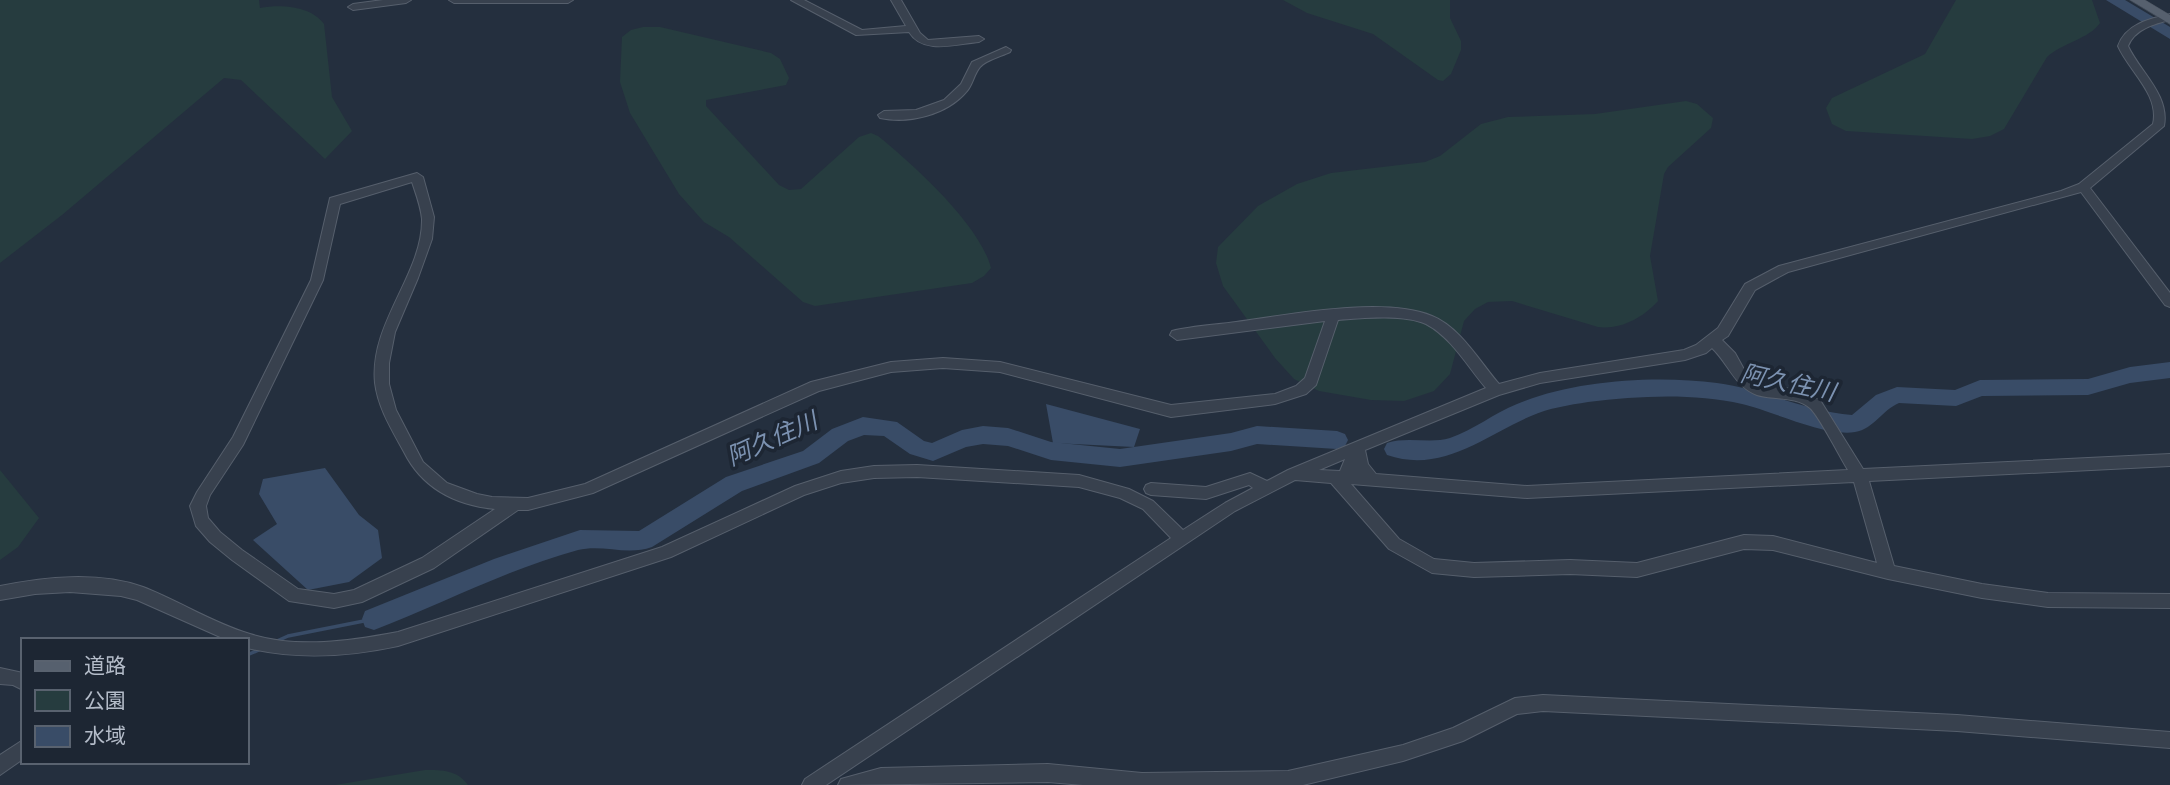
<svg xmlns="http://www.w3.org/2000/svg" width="2170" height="785" viewBox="0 0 2170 785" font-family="Cabin,'Noto Sans JP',sans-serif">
	<rect width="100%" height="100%" fill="#242f3e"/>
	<path fill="#263c3f" d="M0 0H259L260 8C281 4 311 6 324 24L332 97 352 131 325 159 241 80 224 78 62 215 0 263Z
		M1283 0H1450V18L1461 41V50L1451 74 1443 81 1438 80 1373 34 1307 13Z
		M1956 0H2092L2100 23C2089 39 2062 43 2047 57L2004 129 1990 136 1972 139 1846 131 1832 124 1826 108 1832 98 1925 54Z
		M643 27H660L771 53 780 59 789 78 786 85 706 100V106L779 185 789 190 801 189 859 137 871 133 878 136C913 164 980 225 991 268L984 276 972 283 815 306 803 302 729 237 704 222 679 194 630 113 620 82 622 37 631 30Z
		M1686 101 1697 104 1713 118 1711 128 1668 167 1664 174 1650 256 1658 301C1643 318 1620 330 1598 327L1512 301 1488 302 1475 309 1464 321 1450 374 1434 391 1404 401 1371 400 1319 391 1294 379 1275 358 1223 286 1216 263 1218 247 1258 206 1297 184 1331 173 1425 162 1440 156 1481 124 1508 117 1595 114Z
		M0 470 39 518 18 547 0 560Z
		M425 770C443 770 457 770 468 785H335Z"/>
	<path fill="#394c67" d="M1046 404 1140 429 1134 447 1053 443Z
		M325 468 359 515 378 530 382 558 349 582 308 590 253 540 277 524 259 494 263 479Z"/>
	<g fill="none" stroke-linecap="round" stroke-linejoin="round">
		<path stroke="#394c67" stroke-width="3.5" d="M277 641 288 636 374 619
			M247 655 261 649"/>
		<path fill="#394c67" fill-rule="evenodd" d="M2106 0H2125L2170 27V39Z
			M2170 362V378L2130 383 2088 395 1982 396 1956 406 1899 403C1882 410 1874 429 1855 432 1826 437 1772 411 1742 404 1692 393 1639 396 1588 402 1569 405 1549 408 1531 416 1484 436 1442 474 1387 455L1384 449 1387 443C1407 436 1430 444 1450 438 1474 430 1494 413 1517 404 1574 380 1656 375 1717 383 1763 389 1805 411 1852 415L1876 395 1897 387 1955 390 1980 380 2088 379 2130 367Z
			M863 417 897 422 924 441 932 443 962 430 983 426 1008 428 1051 442 1120 449 1231 433 1257 426 1337 431 1345 434 1348 440 1345 446 1337 449 1257 444 1231 451 1120 467 1051 460 1008 446 983 444 966 447 933 461 910 454 884 436 864 435 848 441 819 463 742 491 652 547C627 556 603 544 578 550 508 569 442 604 374 630L365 627 362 619 365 611 494 559 580 530 639 531 726 477 803 451 832 429Z"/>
		<defs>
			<path id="minor" d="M383 0H411L406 3 353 10 348 7 353 4Z
				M449 0H573L568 3H454Z
				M791 0H804L862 30 906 26 891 0H901L920 33 928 40 979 36 984 39 979 42C956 44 923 55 909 32L856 35Z
				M2170 14V20C2154 24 2135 29 2128 46 2140 72 2170 95 2164 126L2090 188 2170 293V307L2165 305 2081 192 1788 272 1755 290 1728 336 1722 340 1735 353 1746 373 1763 385 1786 388 1820 400 1863 469 2170 454V466L1869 481 1894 566 1982 584 2048 593 2170 594V608L2048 607 1982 598 1888 579 1773 550 1744 549 1637 577 1570 574 1474 577 1432 573 1389 549 1331 483 1295 480 1235 511 826 785H802L805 779 1171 538 1143 509 1120 498 1079 487 917 477 874 478 841 483 804 495 671 557 398 646C347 657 298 660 247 648V640H227L137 600 121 596 70 592 35 594 0 600V586C45 577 98 571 143 587 179 601 213 623 250 634 297 649 350 641 398 632L662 547 795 486 841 471 874 466 917 465 1079 475 1129 489 1153 501 1183 530 1225 503 1253 488 1249 485 1206 499 1151 495 1146 493 1144 489 1146 485 1151 483 1206 487 1250 473 1267 481 1288 470 1486 388C1468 367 1451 337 1426 324 1404 314 1362 318 1338 320L1316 385 1306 394 1275 404 1171 417 1000 372 943 368 891 372 819 391 593 493 528 510H518L434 568 362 602 334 608 289 601 232 560 210 542 196 526 190 506 197 492 233 437 311 280 330 198 417 173 423 177 434 217 432 239 418 278 395 332 389 363V384L396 410 423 462 447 483 477 494 492 497 528 498 585 484 811 382 891 362 943 358 1000 362 1171 405 1275 394 1296 386 1305 378 1325 321 1177 340 1170 335 1172 331C1192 326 1215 325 1236 322 1288 315 1383 296 1432 316 1460 327 1480 362 1499 384L1540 373 1684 350 1696 345 1718 328 1745 284 1779 266 2061 191 2079 184 2153 124C2160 95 2129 71 2118 46 2126 24 2149 19 2170 14ZM412 182C416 194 421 207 422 219 423 274 369 323 375 383 378 408 392 430 404 452 422 488 455 505 495 509L422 558 354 590 334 594 298 589 242 550 220 532 208 518 206 506 210 495 243 445 323 280 340 204ZM1712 348C1728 363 1735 387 1757 395 1773 400 1796 396 1810 408 1819 416 1840 457 1848 470L1527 486 1376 474 1368 464 1365 450 1499 395 1540 383 1685 360 1706 353ZM1345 459 1340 471 1319 470ZM1854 482 1877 563 1773 536 1744 535 1637 563 1570 560 1474 563 1434 559 1399 539 1351 484 1527 498Z
				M1006 47 1011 50 1010 52C1002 56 986 60 980 67 974 74 973 84 967 91 947 115 909 124 880 118L878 115 884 111 916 110 944 100 961 84 972 62Z
				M0 668 23 673V690L13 685 0 684Z
				M1543 695 1957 715 2170 732V748L1957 731 1543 711 1517 714 1463 741 1403 761 1303 785H1083L1048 782 838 785 841 779 881 768 1048 764 1142 773 1288 771 1403 745 1453 728 1515 698Z
				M23 740V759L0 775V755Z"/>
			<path id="major" d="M2130 0H2145L2170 15V24Z"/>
		</defs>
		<use href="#minor" stroke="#565f6c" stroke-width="2"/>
		<use href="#major" stroke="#414a57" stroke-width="1"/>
		<use href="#minor" fill="#38414e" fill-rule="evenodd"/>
		<use href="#major" fill="#56606e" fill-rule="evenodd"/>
	</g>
	<g text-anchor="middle" stroke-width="7" stroke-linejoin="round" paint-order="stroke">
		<g font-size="24" font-style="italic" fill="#7c92b1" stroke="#1d2633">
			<text transform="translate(1788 383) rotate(12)" y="8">阿久住川</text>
			<text transform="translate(772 439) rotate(-24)" y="8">阿久住川</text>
		</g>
	</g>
	<rect x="21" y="638" width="228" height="126" fill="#1d2633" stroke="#59626f" stroke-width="2"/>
	<rect x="35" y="661" width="35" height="10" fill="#56606e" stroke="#59626f" stroke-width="2"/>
	<text x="84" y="673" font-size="21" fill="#b4bcc9">道路</text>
	<rect x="35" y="690" width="35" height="21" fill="#263c3f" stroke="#59626f" stroke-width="2"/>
	<text x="84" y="708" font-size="21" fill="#b4bcc9">公園</text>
	<rect x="35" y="726" width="35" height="21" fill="#394c67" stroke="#59626f" stroke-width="2"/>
	<text x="84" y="743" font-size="21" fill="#b4bcc9">水域</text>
</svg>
